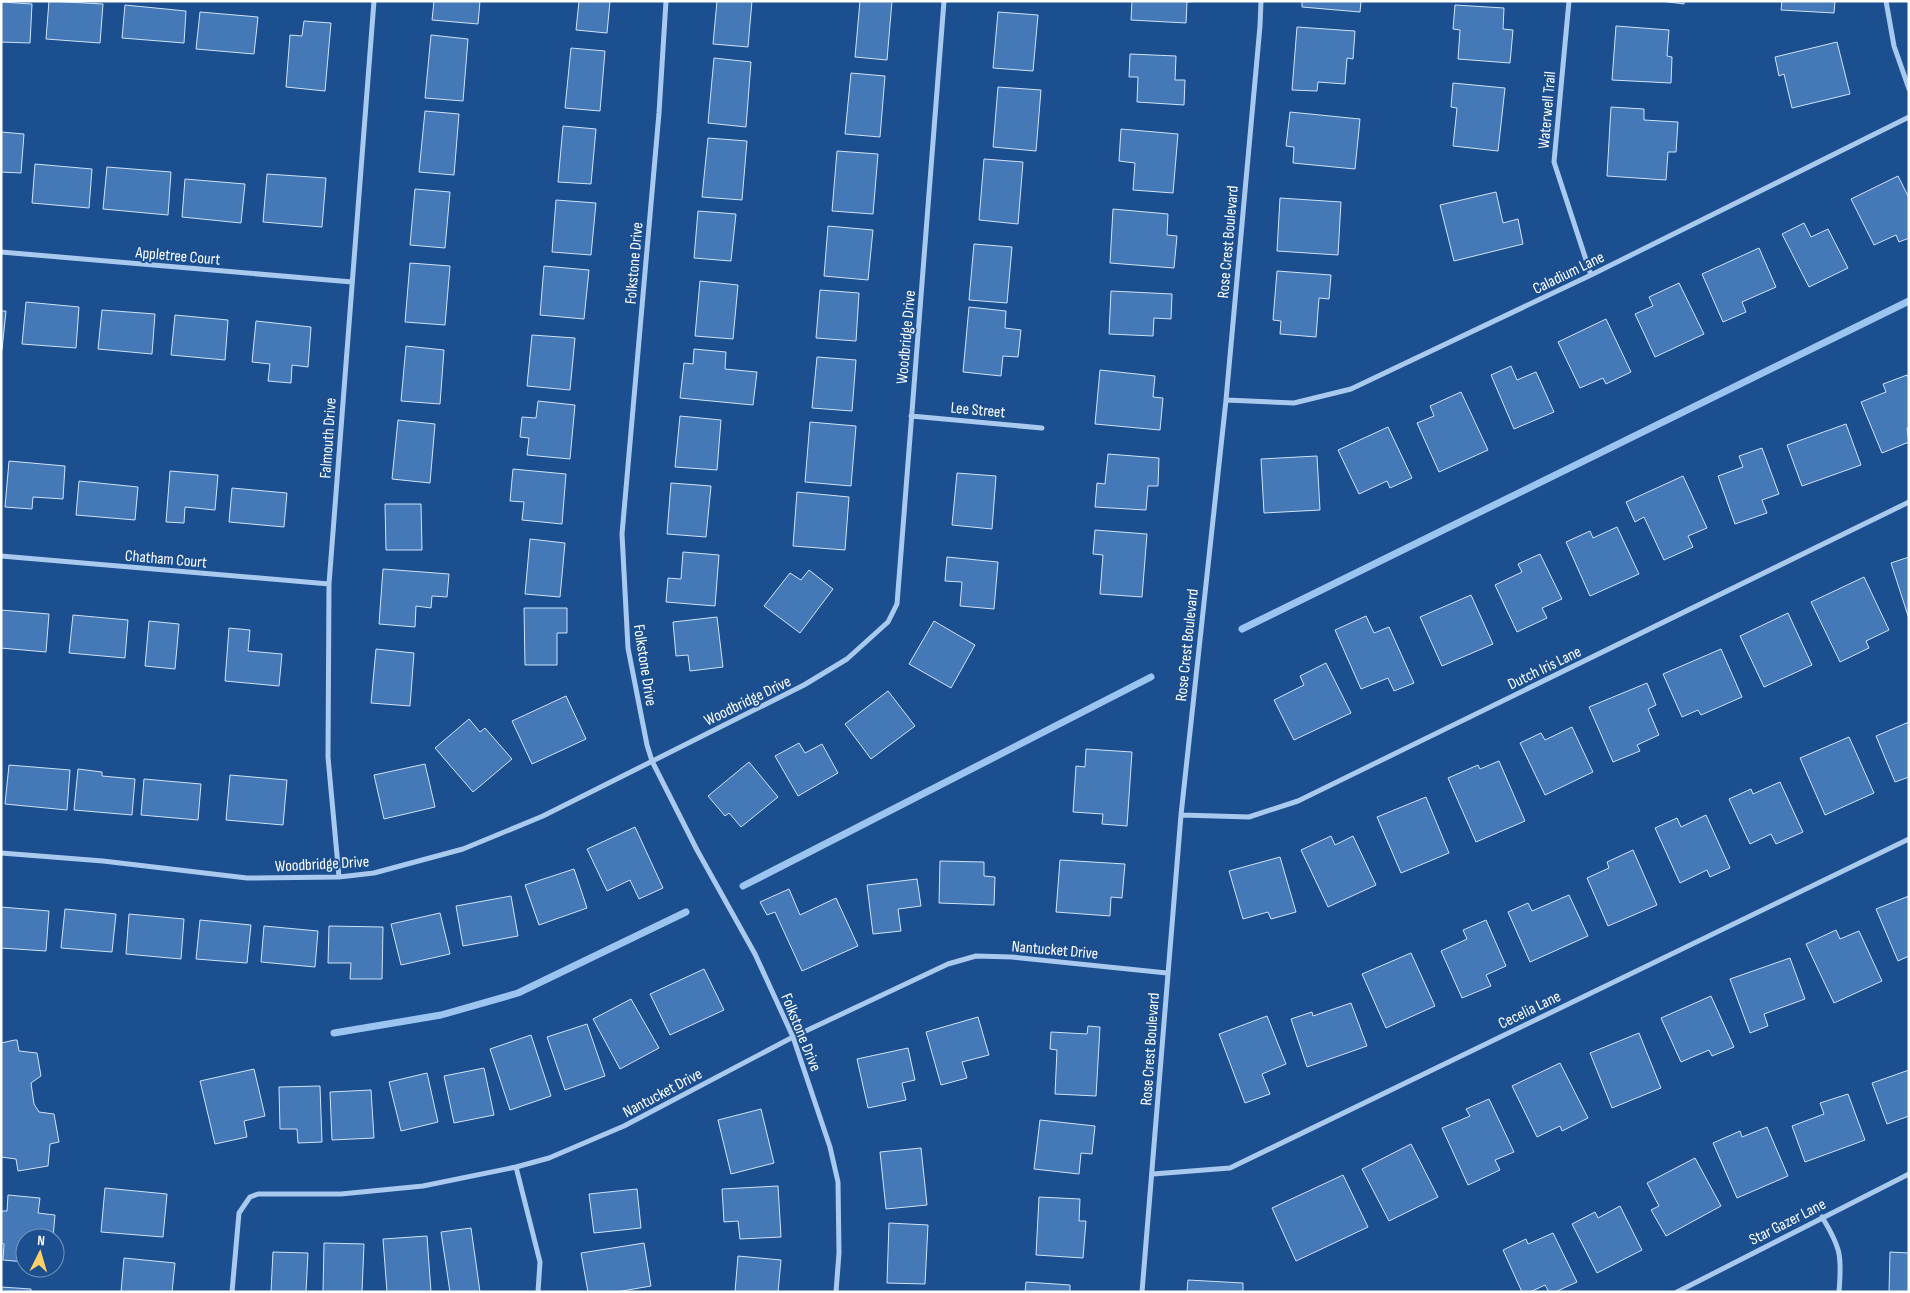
<svg xmlns="http://www.w3.org/2000/svg" width="1910" height="1293" viewBox="0 0 1910 1293" font-family="'Sofia Sans Condensed',sans-serif">
	<rect width="100%" height="100%" fill="#1b4f8f"/>
	<g fill="none" stroke-linecap="round" stroke-linejoin="round">
		<path stroke="#9cc4f0" stroke-width="7" d="M1242 629 1909 301
			M743 886 1151 677
			M334 1033 441 1015 518 993 686 912"/>
	</g>
	<path fill="#4478b7" stroke="#cfe3fa" d="M49 1 103 4 100 43 46 39Z
		M434 1H480L478 24 432 20Z
		M579 1H610L607 33 576 30Z
		M717 1H752L748 47 713 44Z
		M860 1H892L887 60 855 57Z
		M1132 1H1197L1187 2 1186 23 1131 20Z
		M1302 1H1361L1360 12 1302 7Z
		M1661 1H1684V4Z
		M1782 1H1835L1834 13 1781 10Z
		M1 2 32 4 30 43 1 42Z
		M125 5 186 11 184 43 122 38Z
		M1455 5 1504 8 1503 29 1513 30 1510 63 1458 59 1460 30 1453 29Z
		M200 12 258 17 254 54 196 49Z
		M998 12 1038 15 1033 71 993 68Z
		M304 21 331 23 325 91 286 87 290 35 302 36Z
		M1616 26 1669 30 1667 56 1672 57 1671 83 1612 80Z
		M1297 27 1355 31 1353 59 1347 58 1345 84 1318 82 1317 91 1292 90Z
		M431 35 468 39 463 101 425 98Z
		M1837 42 1850 94 1792 108 1784 74 1779 76 1775 57Z
		M571 48 605 51 600 111 565 108Z
		M1130 54 1176 56 1175 80H1185L1184 105 1137 102 1138 77H1129Z
		M714 58 751 62 746 127 708 123Z
		M851 73 885 76 880 137 845 134Z
		M1453 83 1505 88 1498 151 1453 146 1457 108 1451 107Z
		M998 87 1041 90 1036 151 993 147Z
		M1611 107 1644 109V120L1678 122 1676 152H1668L1666 180 1607 176Z
		M425 111 459 114 454 175 419 172Z
		M1290 112 1360 119 1355 169 1293 163 1294 147 1286 146Z
		M563 126 596 129 591 184 558 182Z
		M1121 129 1178 134 1173 193 1133 190 1135 163 1119 161Z
		M1 132 24 134 21 173 1 172Z
		M708 138 747 141 742 200 702 197Z
		M837 151 878 154 873 214 832 211Z
		M984 159 1023 162 1018 224 979 220Z
		M35 164 92 169 89 208 32 203Z
		M107 167 171 172 168 215 103 209Z
		M267 174 326 178 322 227 263 222Z
		M1898 176 1909 198V238L1899 242 1896 235 1874 245 1851 199Z
		M185 179 245 184 241 223 182 217Z
		M415 189 450 192 445 248 410 245Z
		M1496 192 1503 223 1518 219 1523 244 1454 261 1440 205Z
		M1280 198 1341 202 1338 255 1277 251Z
		M556 200 596 203 591 255 552 252Z
		M1113 209 1168 214 1167 235 1177 236 1174 268 1110 263Z
		M698 211 736 214 731 261 694 258Z
		M1804 223 1811 237 1828 229 1848 268 1809 287 1782 234Z
		M828 226 873 230 868 280 824 276Z
		M974 244 1012 247 1007 303 969 300Z
		M1759 248 1776 287 1742 302 1746 312 1723 322 1702 274Z
		M410 263 450 266 445 325 405 322Z
		M544 266 589 270 584 319 540 315Z
		M1277 271 1331 275 1329 299 1319 298 1316 337 1280 334 1281 321 1273 320Z
		M700 281 738 285 733 339 695 336Z
		M1679 283 1704 334 1655 357 1635 314 1653 306 1649 297Z
		M820 290 859 293 856 341 816 338Z
		M1111 291 1172 294 1171 319 1154 318 1153 336 1109 334Z
		M26 302 79 307 76 348 22 344Z
		M969 307 1006 311 1005 328 1021 330 1018 357 1003 356 1001 376 963 372Z
		M102 310 155 314 152 354 98 349Z
		M1 311H6L2 350H1Z
		M175 315 228 320 225 360 171 355Z
		M1606 319 1631 372 1606 384 1603 378 1580 388 1558 342Z
		M256 321 311 327 308 367 292 365 291 383 268 381 270 364 252 362Z
		M532 335 575 338 570 390 527 386Z
		M406 346 444 350 440 404 401 401Z
		M694 349 726 352 725 369 757 372 753 405 680 398 684 363 693 364Z
		M817 357 856 360 852 411 812 408Z
		M1511 366 1517 380 1536 372 1554 412 1514 429 1491 375Z
		M1100 370 1155 376 1153 397 1163 398 1160 430 1095 424Z
		M1907 375 1909 379V427L1907 428 1909 442 1882 453 1861 402 1886 392 1883 384Z
		M1461 392 1488 450 1439 472 1417 423 1434 416 1430 406Z
		M538 401 575 405 570 459 527 455 529 438 520 437 522 417 536 418Z
		M680 416 721 420 717 470 675 467Z
		M398 420 435 424 430 483 392 479Z
		M810 422 856 426 851 486 805 482Z
		M1846 424 1861 465 1802 486 1787 445Z
		M1388 427 1412 478 1390 488 1387 481 1359 494 1338 450Z
		M1762 448 1779 494 1762 500 1767 513 1735 524 1718 476 1743 467 1739 456Z
		M1108 454 1159 458 1158 486H1148L1146 510 1095 507 1097 483 1105 484Z
		M1317 456 1320 510 1264 513 1261 459Z
		M9 461 65 466 63 499 33 497 32 509 5 507Z
		M513 469 566 474 562 524 522 520 524 502 510 501Z
		M170 471 218 475 215 510 185 507 184 523 166 522Z
		M957 473 996 476 992 529 952 525Z
		M1683 476 1707 528 1688 536 1693 547 1664 560 1644 517 1635 522 1626 502Z
		M79 481 138 487 135 520 76 515Z
		M671 483 711 486 706 537 667 534Z
		M232 488 287 493 284 527 229 522Z
		M797 492 849 497 845 550 793 546Z
		M385 504H421L422 550H386Z
		M1617 527 1639 574 1590 596 1566 542 1590 531 1593 538Z
		M1095 530 1147 534 1142 597 1100 594 1103 555 1093 554Z
		M530 539 565 543 560 597 525 594Z
		M683 552 719 555 715 606 666 602 668 578 681 579Z
		M1540 554 1562 599 1542 608 1547 618 1517 632 1495 585 1522 572 1518 564Z
		M947 557 998 562 994 609 960 606 962 582 945 581Z
		M1909 557V619L1891 563Z
		M383 569 449 574 447 597 432 596 431 608 416 606 415 627 379 624Z
		M809 570 833 589 800 633 764 606 790 573 801 580Z
		M1864 577 1889 630 1866 641 1869 648 1840 662 1811 602Z
		M1471 595 1493 644 1442 666 1420 617Z
		M524 608H567V633H557V665H525Z
		M1 610 49 614 46 652 1 648Z
		M1788 613 1812 665 1764 687 1740 636Z
		M73 615 128 620 125 658 69 653Z
		M1366 616 1374 633 1389 627 1414 683 1394 691 1388 678 1361 689 1335 630Z
		M717 617 723 667 690 671 688 655 676 656 673 622Z
		M149 621 179 624 175 669 145 666Z
		M934 621 975 645 951 688 909 664Z
		M229 628 250 630 248 651 282 654 279 686 225 681Z
		M376 649 414 653 410 706 371 703Z
		M1721 649 1742 697 1701 715 1698 710 1682 717 1663 674Z
		M1326 663 1351 713 1294 740 1274 700 1304 685 1300 676Z
		M1647 683 1656 705 1648 709 1659 735 1637 745 1640 751 1613 762 1589 707Z
		M888 691 915 726 871 759 845 724Z
		M566 696 586 739 532 764 512 721Z
		M469 719 480 732 485 728 512 759 473 792 435 748Z
		M1909 722V777L1895 782 1876 736Z
		M1572 727 1593 772 1545 795 1520 743 1541 733 1545 740Z
		M1849 737 1874 793 1825 815 1800 758Z
		M799 743 805 753 822 744 838 773 798 796 775 756Z
		M1086 749 1132 752 1127 826 1102 824 1103 814 1073 812 1076 766 1085 767Z
		M1499 761 1525 821 1476 842 1448 778 1478 765 1480 769Z
		M749 762 778 797 741 827 729 813 725 816 708 796Z
		M425 764 435 807 384 819 374 775Z
		M9 765 70 770 67 810 5 804Z
		M78 769 102 772V776L135 779 132 815 74 810Z
		M230 775 287 780 283 825 226 820Z
		M144 779 201 784 198 820 141 815Z
		M1780 782 1803 832 1776 844 1771 834 1750 844 1729 799 1751 789 1753 794Z
		M1426 797 1449 853 1401 873 1377 817Z
		M1706 815 1730 868 1710 877 1707 870 1680 883 1655 828 1677 818 1681 827Z
		M635 827 663 888 639 899 630 880 607 891 587 849Z
		M1331 836 1335 845 1353 836 1376 885 1328 907 1301 850Z
		M1633 850 1657 905 1608 926 1587 878 1609 868 1607 862Z
		M1280 857 1296 912 1271 919 1268 912 1243 919 1229 871Z
		M1060 860 1125 864 1122 898 1111 897 1110 916 1056 912Z
		M940 861 984 862V876L995 877 994 905 939 903Z
		M574 869 587 908 539 925 525 885Z
		M917 879 921 906 898 909 901 931 873 934 867 885Z
		M789 889 800 915 836 898 858 946 802 971 775 912 767 915 760 902Z
		M1569 895 1588 936 1530 962 1508 912 1528 903 1532 911Z
		M511 896 518 936 463 946 456 906Z
		M1909 896V956L1898 961 1876 909Z
		M1 907 49 911 46 951 1 948Z
		M65 909 116 914 112 952 61 948Z
		M440 913 450 954 401 965 391 924Z
		M129 914 184 919 181 959 126 954Z
		M200 920 251 925 247 963 196 959Z
		M1486 920 1506 966 1486 975 1491 986 1462 998 1441 951 1467 939 1463 930Z
		M264 926 318 931 315 967 261 962Z
		M329 926 383 927 382 979H350L351 963H328Z
		M1836 930 1840 939 1859 931 1882 981 1834 1003 1806 944Z
		M1411 953 1435 1006 1386 1028 1362 974Z
		M1790 958 1805 999 1764 1014 1768 1026 1750 1033 1730 979Z
		M704 969 724 1010 670 1035 650 994Z
		M1711 996 1734 1047 1712 1056 1709 1050 1681 1062 1661 1018Z
		M631 999 659 1048 620 1069 593 1019Z
		M1351 1003 1367 1046 1307 1067 1291 1019 1312 1012 1313 1016Z
		M1267 1016 1286 1064 1262 1074 1270 1094 1245 1103 1219 1034Z
		M978 1017 989 1055 962 1062 967 1078 941 1085 926 1032Z
		M587 1024 605 1076 565 1090 547 1037Z
		M1088 1026 1100 1027 1096 1096 1055 1094 1057 1050 1050 1049 1051 1032 1087 1034Z
		M1639 1033 1661 1088 1612 1108 1590 1053Z
		M531 1035 551 1096 510 1110 490 1049Z
		M15 1040H17L19 1051 37 1053 41 1076 31 1083 34 1104 39 1112 54 1114 59 1142 50 1144 48 1166 18 1171 16 1159 1 1157V1043Z
		M908 1048 915 1080 902 1083 906 1100 868 1108 857 1059Z
		M1560 1063 1588 1118 1562 1131 1560 1126 1537 1137 1512 1086Z
		M484 1068 494 1115 454 1123 444 1076Z
		M254 1069 265 1116 244 1121 247 1137 215 1144 200 1081Z
		M1909 1070V1116L1887 1124 1872 1083Z
		M427 1073 438 1122 401 1131 389 1082Z
		M320 1086 322 1142 298 1143 297 1129H280L279 1087Z
		M371 1090 374 1138 332 1140 330 1092Z
		M1848 1094 1865 1140 1805 1162 1792 1126 1824 1114 1820 1103Z
		M1489 1099 1514 1152 1495 1160 1500 1170 1468 1185 1442 1128 1470 1116 1466 1109Z
		M761 1109 774 1163 731 1174 718 1120Z
		M1040 1120 1095 1126 1092 1154 1081 1153 1079 1174 1034 1169Z
		M1767 1127 1788 1176 1737 1198 1713 1143 1740 1131 1742 1137Z
		M1411 1144 1438 1197 1389 1221 1362 1169Z
		M921 1148 927 1205 886 1209 880 1152Z
		M1695 1158 1721 1206 1666 1236 1651 1210 1659 1206 1647 1183Z
		M1343 1175 1368 1227 1296 1261 1272 1208Z
		M778 1186 781 1237 740 1239 738 1221 724 1222 722 1189Z
		M105 1188 167 1194 163 1237 101 1232Z
		M637 1189 641 1228 594 1233 589 1194Z
		M8 1195 40 1198 38 1213 55 1215 53 1238H25V1262L3 1260 4 1244 1 1243V1211H7Z
		M1039 1197 1080 1199 1079 1221H1086L1083 1258 1036 1255Z
		M1620 1206 1642 1250 1597 1273 1572 1224 1595 1212 1598 1218Z
		M889 1223 928 1225 925 1284 887 1283Z
		M471 1228 480 1292H450L441 1232Z
		M1553 1233 1577 1282 1555 1292H1549L1545 1285 1530 1292H1522L1503 1250 1526 1239 1528 1244Z
		M427 1236 431 1292H387L383 1239Z
		M324 1243 364 1244 362 1292H323Z
		M644 1243 651 1286 616 1292H588L581 1253Z
		M273 1252 308 1253 306 1292H271Z
		M1890 1252 1909 1253V1292H1889Z
		M738 1256 781 1260 778 1292H735Z
		M124 1258 175 1263 172 1292H121Z
		M1188 1280 1243 1283V1292H1187Z
		M1026 1282 1070 1285V1292H1025Z
		M1 1287 31 1289V1292H1Z"/>
	<g fill="none" stroke-linecap="round" stroke-linejoin="round">
		<path stroke="#a9c9ee" stroke-width="5" d="M666 1 659 113 622 534 628 648 647 745 652 761 697 850 755 954 793 1037 830 1147 838 1182 839 1253 836 1292
			M1569 1 1554 162 1591 275
			M1886 1 1894 46 1909 89
			M1 252 352 282
			M1226 400 1294 403 1351 389 1591 275 1909 117
			M911 416 1042 428
			M1 556 329 584
			M1181 815 1249 817 1298 801 1909 502
			M1 853 103 861 247 878 339 877 374 873 463 849 543 816 804 685 847 659 888 622 897 604 944 1
			M339 877 328 757 329 584 374 1
			M516 1167 540 1262 538 1292
			M1153 1174 1230 1168 1909 839
			M1822 1217C1841 1248 1842 1256 1839 1292
			M232 1292 239 1213 250 1197 258 1194H341L423 1186 516 1167 549 1158 624 1126 793 1037 948 964 976 956 1012 957 1167 973
			M1142 1292 1181 815 1226 400 1260 26 1261 1
			M1677 1292 1909 1174"/>
	</g>
	<g text-anchor="middle" stroke-width="4" stroke-linejoin="round" paint-order="stroke">
		<g font-size="16" fill="#fff" stroke="#1b4f8f">
			<text transform="translate(1546 110) rotate(-85)" y="6">Waterwell Trail</text>
			<text transform="translate(1227 242) rotate(-85)" y="6">Rose Crest Boulevard</text>
			<text transform="translate(178 255) rotate(5)" y="6">Appletree Court</text>
			<text transform="translate(633 263) rotate(-85)" y="6">Folkstone Drive</text>
			<text transform="translate(1568 272) rotate(-26)" y="6">Caladium Lane</text>
			<text transform="translate(905 337) rotate(-85)" y="6">Woodbridge Drive</text>
			<text transform="translate(978 409) rotate(5)" y="6">Lee Street</text>
			<text transform="translate(327 438) rotate(-86)" y="6">Falmouth Drive</text>
			<text transform="translate(166 558) rotate(5)" y="6">Chatham Court</text>
			<text transform="translate(1186 645) rotate(-84)" y="6">Rose Crest Boulevard</text>
			<text transform="translate(646 665) rotate(81)" y="6">Folkstone Drive</text>
			<text transform="translate(1544 667) rotate(-26)" y="6">Dutch Iris Lane</text>
			<text transform="translate(747 700) rotate(-26)" y="6">Woodbridge Drive</text>
			<text transform="translate(322 863) rotate(-3)" y="6">Woodbridge Drive</text>
			<text transform="translate(1055 949) rotate(5)" y="6">Nantucket Drive</text>
			<text transform="translate(1529 1009) rotate(-26)" y="6">Cecelia Lane</text>
			<text transform="translate(802 1032) rotate(68)" y="6">Folkstone Drive</text>
			<text transform="translate(1149 1049) rotate(-86)" y="6">Rose Crest Boulevard</text>
			<text transform="translate(662 1092) rotate(-28)" y="6">Nantucket Drive</text>
			<text transform="translate(1787 1221) rotate(-27)" y="6">Star Gazer Lane</text>
		</g>
	</g>
	<rect width="1910" height="1293" fill="none" stroke="#ffffff" stroke-width="5"/>
	<g transform="translate(40 1253) rotate(5)"><circle r="24" fill="#1b4f8f" stroke="#7695bc"/>
	<path d="M0-4L9 19L0 12L-9 19Z" fill="#ffd166"/>
	<text y="-8" font-size="14" font-weight="bold" text-anchor="middle" fill="#ffffff">N</text>
	</g>
</svg>
